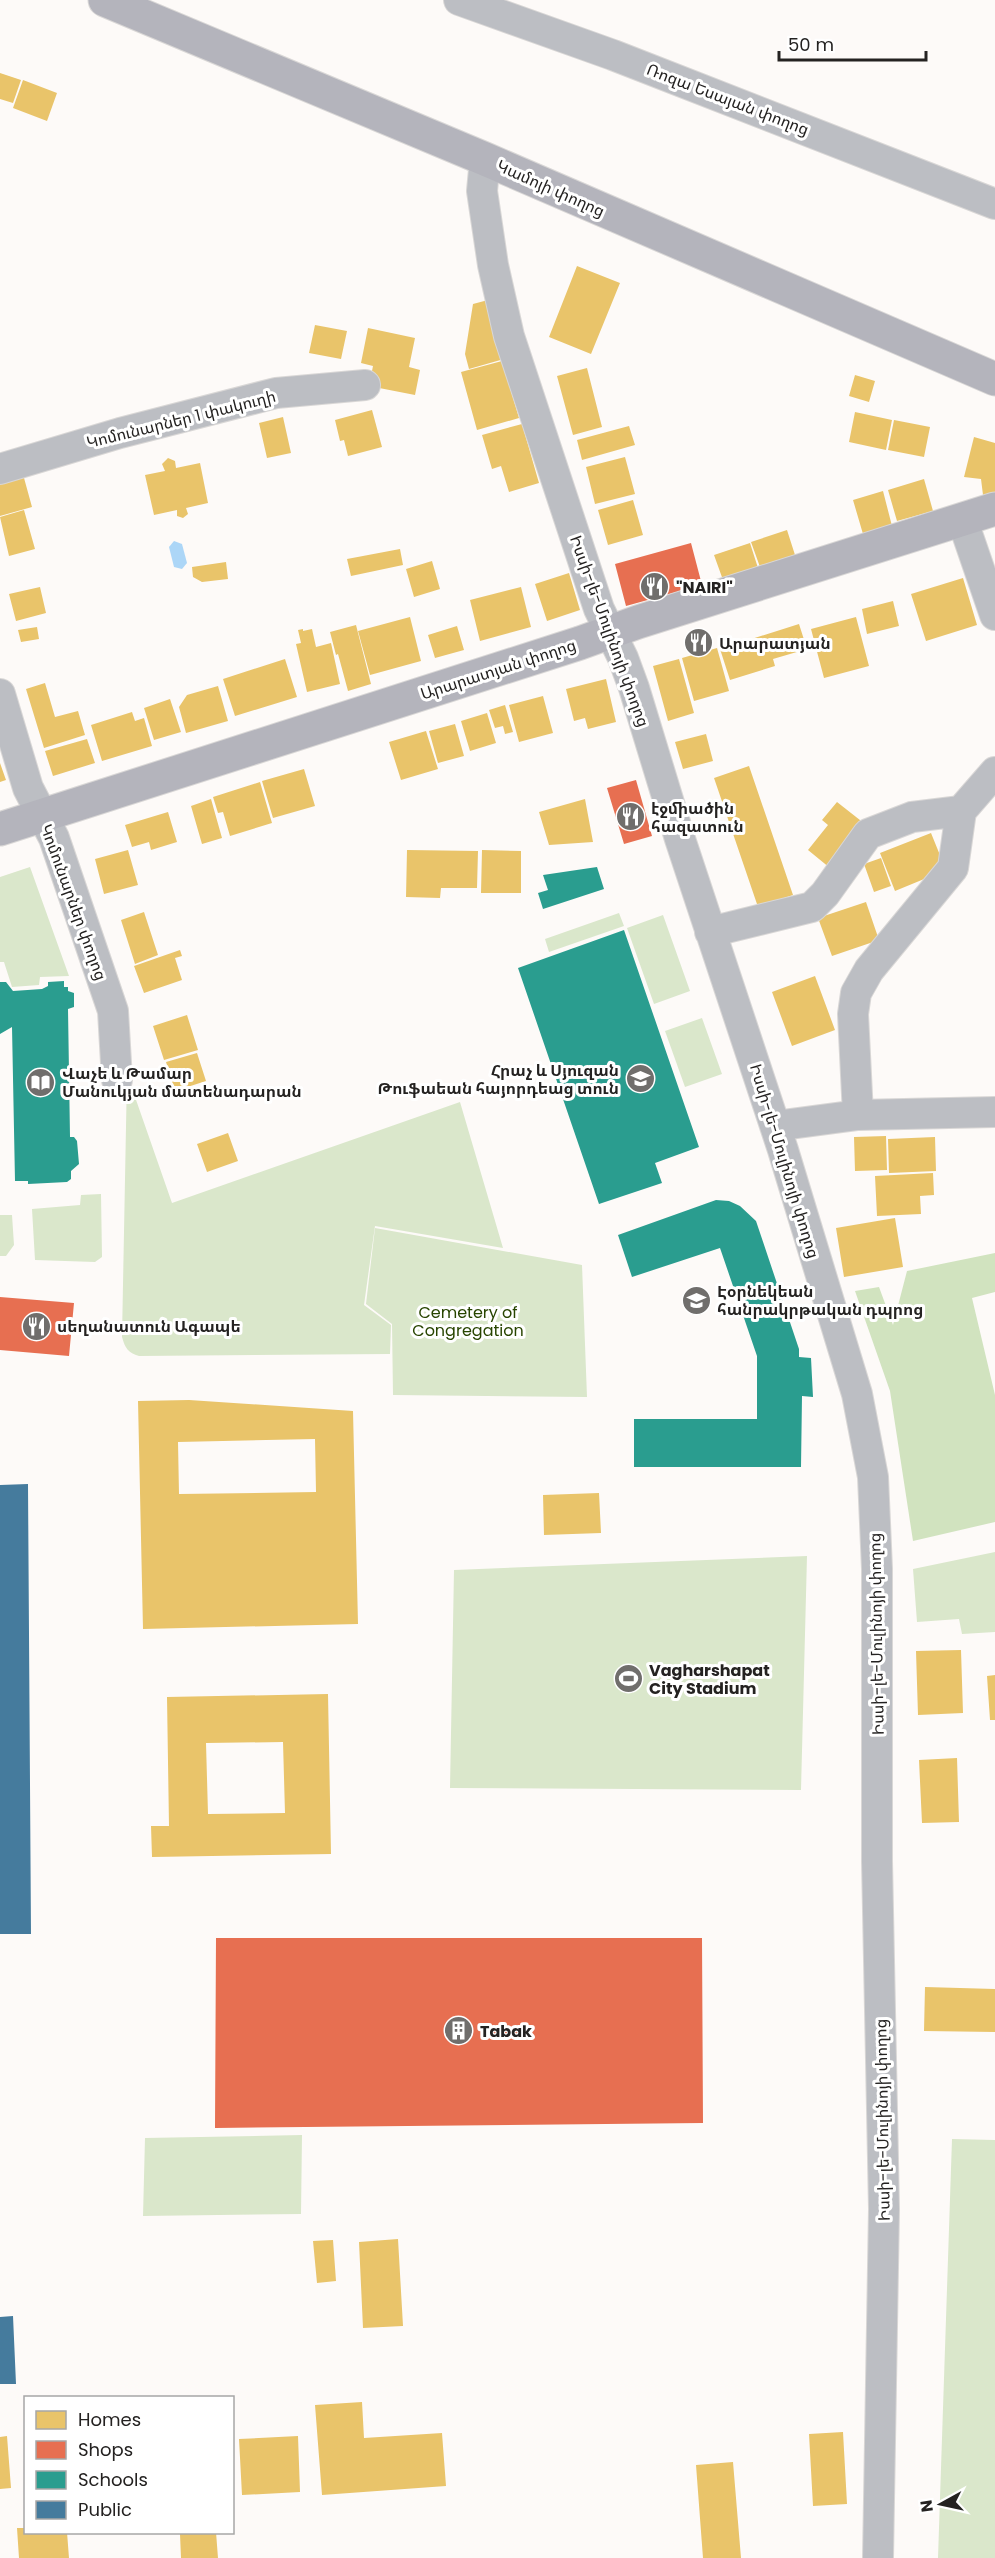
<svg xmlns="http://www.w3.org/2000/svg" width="995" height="2558" viewBox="0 0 995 2558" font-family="Poppins,'Noto Sans Armenian',sans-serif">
	<rect width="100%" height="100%" fill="#fdfaf8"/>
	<path fill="#dae7cb" d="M30 867 69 976 40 977 39 985 12 987 4 962H0V877Z
		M619 913 624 926 549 952 545 939Z
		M663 915 690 991 654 1004 627 928Z
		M702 1018 722 1074 685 1087 665 1031Z
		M127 1074 172 1203 460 1102 503 1248 375 1226 364 1305 391 1325 390 1354 139 1356C128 1353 125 1348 122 1337Z
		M101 1194 102 1257 95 1262 35 1260 32 1209 80 1205 81 1195Z
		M0 1215H12L14 1245 6 1256H0Z
		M375 1228 582 1265 587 1397 393 1395 392 1324 366 1304Z
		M995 1552V1632L962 1634 959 1619 917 1622 913 1569Z
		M807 1556 801 1790 450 1788 454 1570Z
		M302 2135 301 2214 143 2216 145 2138Z
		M952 2139 995 2140V2558H938Z"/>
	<path fill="#d1e3bf" d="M995 1253V1292L972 1298 995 1395V1522L913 1541 890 1391 855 1291 879 1287 893 1325 907 1271Z"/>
	<path fill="#acd6f7" d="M174 541 182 544 187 563 182 569 174 567 169 547Z"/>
	<path fill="#e9c46a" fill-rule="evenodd" d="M0 73 21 80 13 103 0 99Z
		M23 80 57 93 47 121 13 108Z
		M577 266 620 283 591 354 549 337Z
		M488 300 504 359 469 369 465 354 473 304Z
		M315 325 347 331 341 359 309 353Z
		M368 328 415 338 409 367 420 370 415 395 369 386 373 366 361 363Z
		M502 361 519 418 477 430 461 372Z
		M587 368 602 427 573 435 557 376Z
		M855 375 875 381 869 402 849 396Z
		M372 410 382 447 348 456 344 440 340 441 335 420Z
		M855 412 892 420 886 450 849 442Z
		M283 417 291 453 267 458 259 423Z
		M894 420 930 427 924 457 888 450Z
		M522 424 539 483 509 492 501 466 492 469 482 435Z
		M629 426 635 445 582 460 577 440Z
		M974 437 995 443V493L983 495 981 479 964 477Z
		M625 457 635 494 595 504 586 467Z
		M168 458 175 461 176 468 200 463 208 503 186 508 188 514 183 518 177 516V510L154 515 145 475 165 471 162 464Z
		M21 467 32 507 0 516V473Z
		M924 479 933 511 897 521 888 490Z
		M883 491 892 526 863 534 853 500Z
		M633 500 643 535 608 545 598 510Z
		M24 510 35 549 9 556 0 517Z
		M787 530 795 555 760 567 751 542Z
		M750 543 758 568 723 580 714 555Z
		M400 549 403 565 351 576 347 559Z
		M432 561 440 589 414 597 406 569Z
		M226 562 228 579 202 582 193 577 192 567Z
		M569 573 580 610 547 621 535 584Z
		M963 578 977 625 926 641 911 594Z
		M40 587 46 613 16 621 9 594Z
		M521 587 531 627 480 641 470 600Z
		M893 601 899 626 867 634 862 609Z
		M410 617 421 661 370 675 358 631Z
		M856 617 869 666 824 678 811 629Z
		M799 624 807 649 773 659 775 666 730 680 720 649Z
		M356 625 371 684 348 691 338 654 336 655 330 632Z
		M457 626 464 650 435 658 428 635Z
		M37 627 39 639 21 642 18 630Z
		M303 629V631L312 629 316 647 331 643 340 684 307 692 296 644 301 643 298 630Z
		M717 648 729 691 694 701 682 658Z
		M285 659 297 697 235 716 223 679Z
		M679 659 694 713 668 721 653 666Z
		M606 679 616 722 588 729 585 718 574 721 566 689Z
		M45 683 55 717 78 711 85 735 44 748 26 689Z
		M218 686 228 721 186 733 179 707 187 695Z
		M543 696 553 733 519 742 509 705Z
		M170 699 181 732 154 740 144 708Z
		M505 705 513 732 505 734 503 726 495 728 489 710Z
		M132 712 135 721 144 718 152 746 102 761 91 725Z
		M487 713 496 743 470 751 461 721Z
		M455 724 464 756 438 763 429 731Z
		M426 731 438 769 401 780 389 742Z
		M706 734 713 761 683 769 675 742Z
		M87 739 95 763 53 776 45 751Z
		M0 763 6 780 0 782Z
		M749 766 793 895 758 907 714 778Z
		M304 769 315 806 273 818 262 781Z
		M260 782 272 823 230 836 223 812 218 813 213 797Z
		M211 799 222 838 202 844 191 806Z
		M585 799 593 842 549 845 539 812Z
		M837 802 865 824 830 868 808 850 828 825 822 820Z
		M168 812 177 842 151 850 149 842 132 847 125 825Z
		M931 833 946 870 895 891 880 853Z
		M128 850 138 885 104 894 95 859Z
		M407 850 478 851 477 888H441L440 898 406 897Z
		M482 850 521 851V893H481Z
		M881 858 891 886 874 892 864 864Z
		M866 902 879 940 832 956 818 918Z
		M144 912 158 955 135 964 121 920Z
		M180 950 182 956 175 958 182 980 144 993 134 966Z
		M815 976 835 1030 792 1046 772 992Z
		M187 1015 198 1050 164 1060 153 1026Z
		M197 1053 206 1081 175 1091 166 1062Z
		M228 1133 238 1161 207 1172 197 1144Z
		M886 1136 887 1170 855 1171 854 1137Z
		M935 1137 936 1171 889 1173 888 1139Z
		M933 1173 934 1195 920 1196 921 1214 877 1216 875 1176Z
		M895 1218 903 1267 844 1277 836 1228Z
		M189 1400 353 1411 358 1624 143 1629 138 1401ZM315 1439 316 1492 179 1494 178 1442Z
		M599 1493 601 1533 544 1535 543 1495Z
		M961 1650 963 1713 918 1715 916 1651Z
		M995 1675V1720H990L987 1676Z
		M328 1694 331 1854 152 1857 151 1826H169L167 1697ZM283 1742 285 1813 208 1814 206 1743Z
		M957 1758 959 1822 922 1823 919 1760Z
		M925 1987 995 1989V2032L924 2031Z
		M398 2239 403 2326 363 2328 359 2242Z
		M333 2240 336 2281 317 2283 313 2241Z
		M362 2402 364 2438 442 2433 446 2486 322 2495 315 2405Z
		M843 2432 847 2504 813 2506 809 2434Z
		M7 2436 11 2488 0 2489V2437Z
		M298 2436 300 2492 242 2495 239 2439Z
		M733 2462 741 2558H703L696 2465Z
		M17 2528H26V2532H67L69 2558H19Z
		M216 2532 218 2558H181L180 2534Z"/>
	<path fill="#e76f51" d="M691 543 702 585 626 606 615 564Z
		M636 780 652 836 624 844 607 788Z
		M0 1297 74 1303 69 1356 0 1350Z
		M216 1938H702L703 2123 215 2128Z"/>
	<path fill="#2a9d8f" d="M597 867 604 889 543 909 538 893 548 890 543 875Z
		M624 930 699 1147 655 1163 662 1183 599 1204 518 968Z
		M64 981V987H68V991L74 993V1007L68 1009 70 1137H74L77 1141 79 1164 71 1171V1179L67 1182 28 1184V1181H15L12 1027 0 1034V982H6L13 991 42 989 48 986V982Z
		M716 1200 729 1201 740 1206 756 1221 799 1349V1357L811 1358 813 1397 802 1396 801 1467H634V1419H757V1356L720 1248 632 1277 618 1235Z"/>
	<path fill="#457b9d" d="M28 1484 31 1934H0V1485Z
		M13 2316 16 2384H0V2317Z"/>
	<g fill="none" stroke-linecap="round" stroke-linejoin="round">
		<defs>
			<path id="minor" d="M459 0 613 55 995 204
				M485 159 482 191 493 265 509 336 599 609 623 658 634 688 680 839 783 1150 857 1394 873 1477 877 1569V1861L884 2209 878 2558
				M0 469 120 433 276 393 365 385
				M962 519 995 615
				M0 694 28 788 54 838 113 1011 117 1080
				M710 932 812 907 825 894 868 834 912 817 961 811 995 772
				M858 1115 995 1112
				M775 1126 858 1115 853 1014 856 993 869 970 953 868 961 811"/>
			<path id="major" d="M105 0 485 159 995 379
				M0 829 580 643 638 622 995 509"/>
		</defs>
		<use href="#minor" stroke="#d9d7d6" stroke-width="32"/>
		<use href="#major" stroke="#d9d7d6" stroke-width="35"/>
		<use href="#minor" stroke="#bcbec3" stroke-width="30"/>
		<use href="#major" stroke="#b4b4bc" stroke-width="33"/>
	</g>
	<defs>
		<symbol id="restaurant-disc" viewBox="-11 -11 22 22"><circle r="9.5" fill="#706e6c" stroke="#fff"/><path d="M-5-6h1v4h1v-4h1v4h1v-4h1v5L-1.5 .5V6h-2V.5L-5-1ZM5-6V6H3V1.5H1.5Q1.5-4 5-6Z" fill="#fff"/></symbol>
		<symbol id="school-disc" viewBox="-11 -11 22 22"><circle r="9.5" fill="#706e6c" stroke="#fff"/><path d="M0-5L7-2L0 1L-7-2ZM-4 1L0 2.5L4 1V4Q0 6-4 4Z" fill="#fff"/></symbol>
		<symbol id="library-disc" viewBox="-11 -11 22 22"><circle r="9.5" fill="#706e6c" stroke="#fff"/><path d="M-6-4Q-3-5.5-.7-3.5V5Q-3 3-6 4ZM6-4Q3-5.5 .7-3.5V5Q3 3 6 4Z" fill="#fff"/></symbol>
		<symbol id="stadium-disc" viewBox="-11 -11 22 22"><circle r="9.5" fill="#706e6c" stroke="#fff"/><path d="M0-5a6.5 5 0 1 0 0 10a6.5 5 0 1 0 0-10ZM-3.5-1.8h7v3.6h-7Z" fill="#fff"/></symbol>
		<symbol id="building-disc" viewBox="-11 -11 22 22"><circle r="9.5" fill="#706e6c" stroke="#fff"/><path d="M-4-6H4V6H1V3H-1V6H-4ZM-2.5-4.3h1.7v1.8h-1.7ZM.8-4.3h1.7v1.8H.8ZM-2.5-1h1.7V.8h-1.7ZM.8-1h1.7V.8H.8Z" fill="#fff"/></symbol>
	</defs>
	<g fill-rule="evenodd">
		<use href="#restaurant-disc" x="638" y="570" width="33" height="33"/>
		<use href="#restaurant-disc" x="682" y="626" width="33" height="33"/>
		<use href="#restaurant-disc" x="614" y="800" width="33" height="33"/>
		<use href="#school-disc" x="624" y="1062" width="33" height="33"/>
		<use href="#library-disc" x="24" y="1066" width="33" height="33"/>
		<use href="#school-disc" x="680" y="1284" width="33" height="33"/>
		<use href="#restaurant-disc" x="20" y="1310" width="33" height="33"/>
		<use href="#stadium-disc" x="612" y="1662" width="33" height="33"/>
		<use href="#building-disc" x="442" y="2014" width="33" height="33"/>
	</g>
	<g text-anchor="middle" stroke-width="6" stroke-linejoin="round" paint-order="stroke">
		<g font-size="16" fill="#242221" stroke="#fff">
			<text transform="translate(728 99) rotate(21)" y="6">Ռոզա Եսայան փողոց</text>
			<text transform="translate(551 188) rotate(24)" y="6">Կամոյի փողոց</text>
			<text transform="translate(181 419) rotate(-14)" y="6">Կոմունարներ 1 փակուղի</text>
			<text transform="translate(610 631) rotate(70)" y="6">Իսսի-լե-Մուլինոյի փողոց</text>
			<text transform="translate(498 669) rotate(-18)" y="6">Արարատյան փողոց</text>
			<text transform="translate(74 902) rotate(70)" y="6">Կոմունարներ փողոց</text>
			<text transform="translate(785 1161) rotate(73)" y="6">Իսսի-լե-Մուլինոյի փողոց</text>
			<text transform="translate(876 1634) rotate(-91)" y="6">Իսսի-լե-Մուլինոյի փողոց</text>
			<text transform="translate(882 2120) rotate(-91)" y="6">Իսսի-լե-Մուլինոյի փողոց</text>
		</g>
		<g font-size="16" font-weight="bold" fill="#242221" stroke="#fff" text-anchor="start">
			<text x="676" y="593">"NAIRI"</text>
			<text x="719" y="649">Արարատյան</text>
			<text x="651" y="814">էջմիածին<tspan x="651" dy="18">հազատուն</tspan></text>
			<text x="619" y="1076" text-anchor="end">Հրաչ և Սյուզան<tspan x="619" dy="18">Թուֆաեան հայորդեաց տուն</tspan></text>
			<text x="62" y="1079">Վաչե և Թամար<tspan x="62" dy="18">Մանուկյան մատենադարան</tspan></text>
			<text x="717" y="1297">Էօրնեկեան<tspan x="717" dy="18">հանրակրթական դպրոց</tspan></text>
			<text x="57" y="1332">սեղանատուն Ագապե</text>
			<text x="649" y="1676">Vagharshapat<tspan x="649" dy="18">City Stadium</tspan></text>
			<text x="480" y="2037">Tabak</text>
		</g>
		<g font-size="16" fill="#284500" stroke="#fff">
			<text x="468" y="1318">Cemetery of<tspan x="468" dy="18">Congregation</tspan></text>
		</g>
	</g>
	<rect x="24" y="2396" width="210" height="138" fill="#ffffff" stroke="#a7a7a6" stroke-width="1.5"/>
	<rect x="36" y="2411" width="30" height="18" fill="#e9c46a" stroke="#a7a7a6" stroke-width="1.5"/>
	<text x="78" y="2426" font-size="18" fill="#242221">Homes</text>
	<rect x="36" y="2441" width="30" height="18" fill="#e76f51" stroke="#a7a7a6" stroke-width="1.5"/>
	<text x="78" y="2456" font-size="18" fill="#242221">Shops</text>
	<rect x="36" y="2471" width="30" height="18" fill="#2a9d8f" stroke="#a7a7a6" stroke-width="1.5"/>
	<text x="78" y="2486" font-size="18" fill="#242221">Schools</text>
	<rect x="36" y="2501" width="30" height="18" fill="#457b9d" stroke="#a7a7a6" stroke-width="1.5"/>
	<text x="78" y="2516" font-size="18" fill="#242221">Public</text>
	<g transform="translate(941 2504) rotate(262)" stroke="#ffffff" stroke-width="4.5" paint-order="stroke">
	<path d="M0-4.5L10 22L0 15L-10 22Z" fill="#242221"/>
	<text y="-9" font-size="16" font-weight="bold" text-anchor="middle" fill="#242221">N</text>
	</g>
	<path d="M779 51v9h147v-9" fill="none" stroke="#242221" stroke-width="3"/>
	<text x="788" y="51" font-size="18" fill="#242221" stroke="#ffffff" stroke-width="4.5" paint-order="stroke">50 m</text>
</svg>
